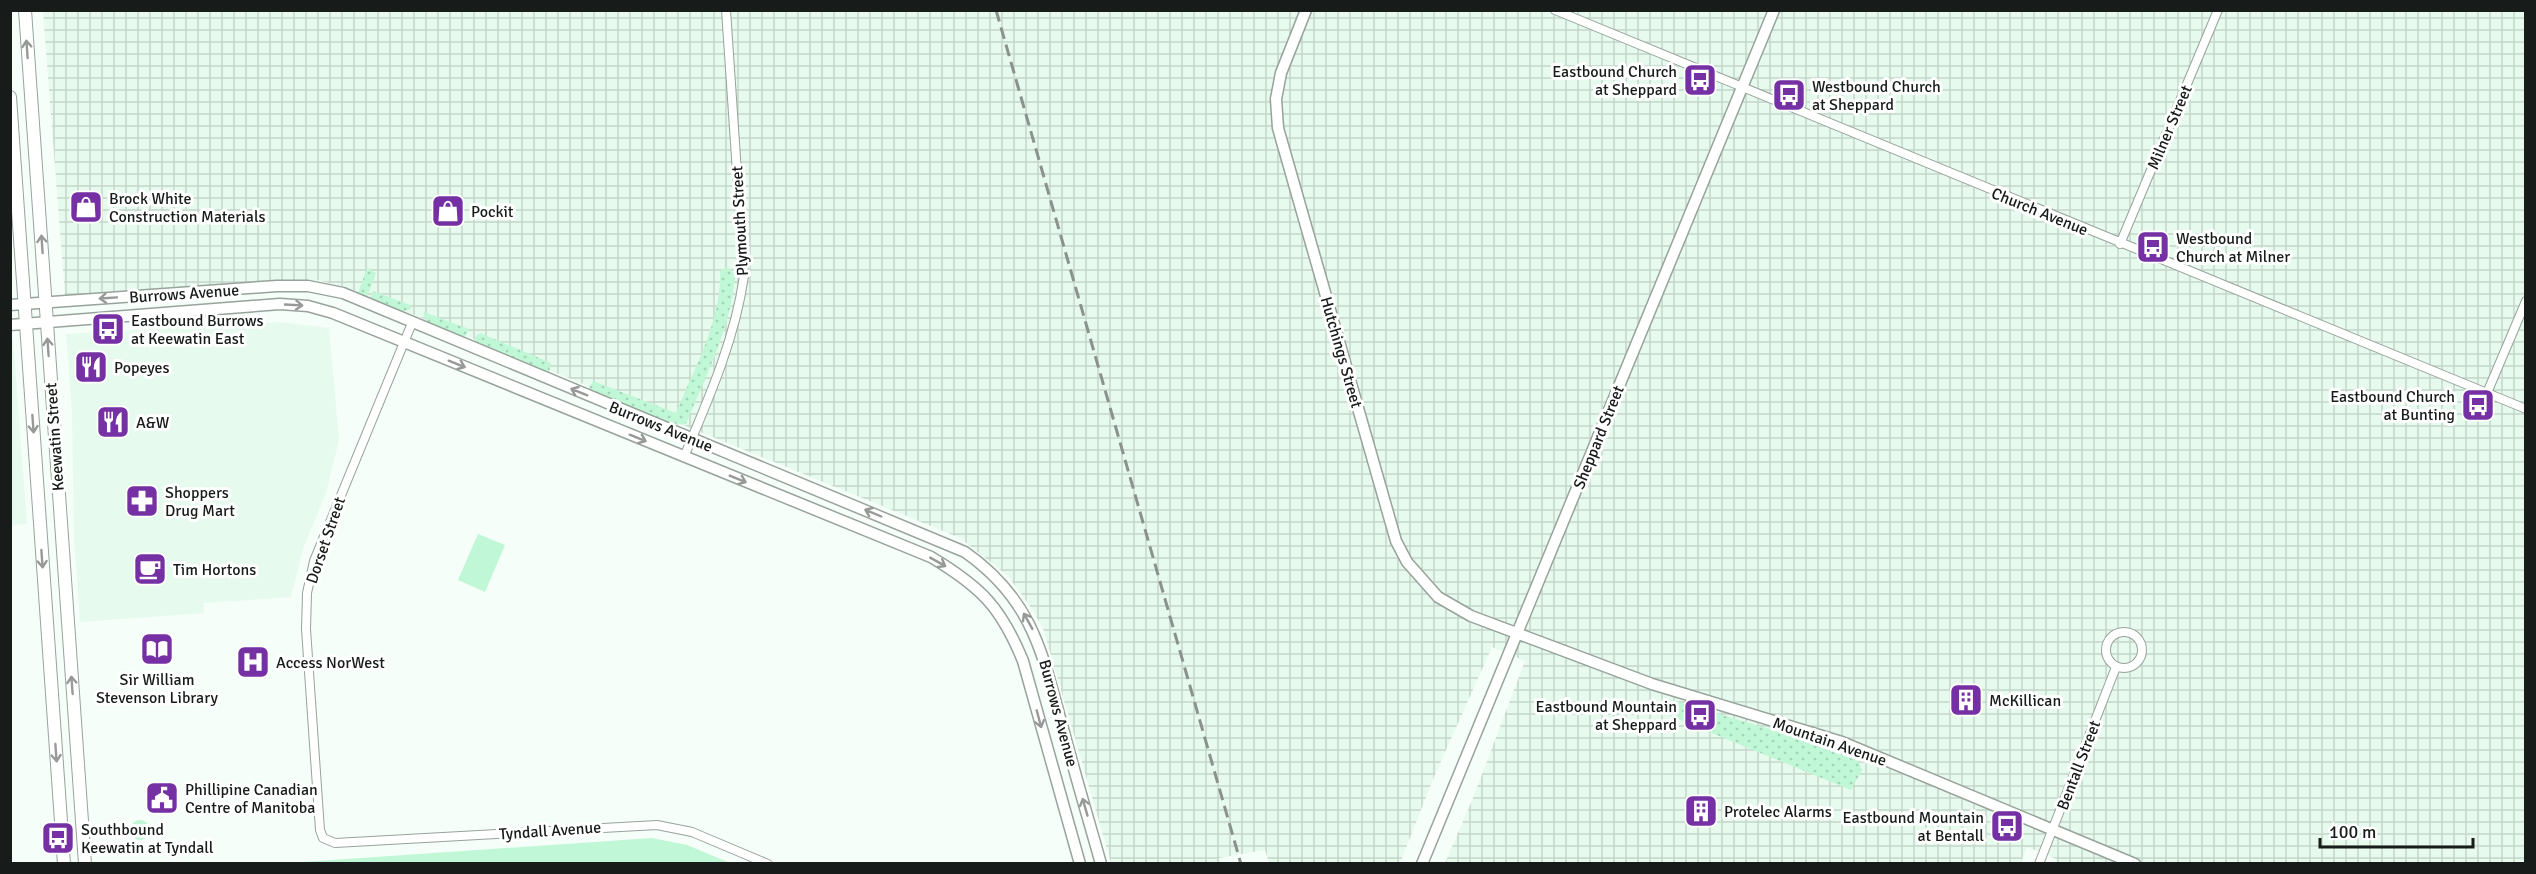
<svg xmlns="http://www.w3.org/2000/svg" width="2536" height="874" viewBox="0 0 2536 874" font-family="Signika,sans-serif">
	<defs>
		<pattern id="industrial-grid" width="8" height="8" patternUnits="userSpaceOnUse" patternTransform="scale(1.5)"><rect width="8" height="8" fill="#e6faed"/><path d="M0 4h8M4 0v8" fill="none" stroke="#c5d6cb"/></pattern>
		<pattern id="grass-dots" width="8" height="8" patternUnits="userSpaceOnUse" patternTransform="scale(1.5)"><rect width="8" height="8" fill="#c0f7d6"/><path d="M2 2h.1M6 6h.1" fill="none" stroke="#a4d3b7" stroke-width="1.8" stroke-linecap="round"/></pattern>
	</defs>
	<rect width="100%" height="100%" fill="#f5fef8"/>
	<path fill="#e6faed" d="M279 322 329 328 339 440 326 493 303 549 291 597 203 603 204 613 80 622 74 540 72 412 66 334Z
		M10 338H13L27 524 11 525Z"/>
	<path fill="url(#industrial-grid)" d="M43 11H2525V863L2055 864 2056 859 2027 847 2020 864 1445 863 1473 798 1525 661 1492 647 1434 777 1400 863H1269L1265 850 1219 858 1221 863H1111L1044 631 1032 609 1008 576 960 538 346 287 316 280 65 296Z"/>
	<path fill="url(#grass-dots)" d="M367 268 376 273 366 300 359 297 358 293Z
		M725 268H729L735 275C731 328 706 375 686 424L672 425 591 391 589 388 593 381 676 413C694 369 722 320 720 271Z
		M373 291 410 305 411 309 399 313 369 301Z
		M424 312 469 329 464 338C451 333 424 329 424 312Z
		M480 333 551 363 549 372H543L474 342 476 336Z
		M1672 700 1776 731 1858 761 1862 770 1851 790 1668 715 1665 710 1667 704Z
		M130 830a10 10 0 1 1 20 0a10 10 0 1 1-20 0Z"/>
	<path fill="#c0f7d6" d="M478 534 505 545 485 592 458 580Z
		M652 838 687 845 730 863H288Z"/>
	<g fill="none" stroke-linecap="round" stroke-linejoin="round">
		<defs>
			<path id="minor" d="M1555 10 2526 409
				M2120 244 2218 10
				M412 323 314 561 307 593 306 629 320 830 323 838 335 843 657 825 692 832 768 864
				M2487 393 2526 301
				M684 457C709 398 735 339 744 276L726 10
				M2106 650a18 18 0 1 1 36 0a18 18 0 1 1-36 0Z
				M2039 864 2116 667"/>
			<path id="tertiary" d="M1306 10 1281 73 1276 99 1278 128 1396 541 1407 562 1438 597 1471 616 1652 684 1842 742 2135 864
				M10 305 277 286H308L343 293 965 552C1036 602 1043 658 1065 736 1076 778 1089 821 1101 864
				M10 325 280 304 308 306 333 313 931 557C981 587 1001 607 1023 661L1080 864
				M1422 864 1774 10"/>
			<path id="secondary" d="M25 10 85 864
				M10 97 64 864"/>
		</defs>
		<use href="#minor" stroke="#97a39b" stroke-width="10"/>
		<use href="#tertiary" stroke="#97a39b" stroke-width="13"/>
		<use href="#secondary" stroke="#97a39b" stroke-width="14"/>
		<use href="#minor" stroke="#fff" stroke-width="8"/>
		<use href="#tertiary" stroke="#fff" stroke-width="10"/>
		<use href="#secondary" stroke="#fff" stroke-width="12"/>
		<path stroke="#8b928e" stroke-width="3" stroke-dasharray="12 6" stroke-linecap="butt" d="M996 10 1241 864"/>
	</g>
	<defs><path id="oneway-shaft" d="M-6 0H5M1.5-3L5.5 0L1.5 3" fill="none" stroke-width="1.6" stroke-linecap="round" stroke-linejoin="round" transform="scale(1.5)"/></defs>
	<g stroke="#979898">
		<use href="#oneway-shaft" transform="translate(27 49) rotate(-94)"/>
		<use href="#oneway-shaft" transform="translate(42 244) rotate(-94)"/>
		<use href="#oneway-shaft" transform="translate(108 298) rotate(176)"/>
		<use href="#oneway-shaft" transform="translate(294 305) rotate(3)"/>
		<use href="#oneway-shaft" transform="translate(48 347) rotate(-94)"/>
		<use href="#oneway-shaft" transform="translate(457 364) rotate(22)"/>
		<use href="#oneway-shaft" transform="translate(579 392) rotate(-158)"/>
		<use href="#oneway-shaft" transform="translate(33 424) rotate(86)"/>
		<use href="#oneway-shaft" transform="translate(638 438) rotate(22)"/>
		<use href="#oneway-shaft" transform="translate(738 479) rotate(22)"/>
		<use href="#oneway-shaft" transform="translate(873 513) rotate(-157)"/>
		<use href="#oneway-shaft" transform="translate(42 559) rotate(86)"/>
		<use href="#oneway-shaft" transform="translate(938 562) rotate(29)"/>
		<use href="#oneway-shaft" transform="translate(1028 621) rotate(-119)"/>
		<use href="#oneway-shaft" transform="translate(72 685) rotate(-94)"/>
		<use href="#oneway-shaft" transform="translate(1039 719) rotate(75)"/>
		<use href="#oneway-shaft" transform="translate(56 753) rotate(86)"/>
		<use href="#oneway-shaft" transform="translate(1085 807) rotate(-106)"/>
	</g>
	<defs>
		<symbol id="bus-square" viewBox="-11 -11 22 22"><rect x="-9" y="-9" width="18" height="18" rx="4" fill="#7530a4" stroke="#fff"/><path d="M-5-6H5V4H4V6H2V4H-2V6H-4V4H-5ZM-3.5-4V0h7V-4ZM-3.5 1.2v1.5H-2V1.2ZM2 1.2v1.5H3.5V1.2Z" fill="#fff"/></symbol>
		<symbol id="shop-square" viewBox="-11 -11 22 22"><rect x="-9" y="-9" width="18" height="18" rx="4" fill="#7530a4" stroke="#fff"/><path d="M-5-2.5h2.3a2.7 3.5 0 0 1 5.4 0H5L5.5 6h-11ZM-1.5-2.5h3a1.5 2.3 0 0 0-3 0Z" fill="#fff"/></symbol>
		<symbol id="restaurant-square" viewBox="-11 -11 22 22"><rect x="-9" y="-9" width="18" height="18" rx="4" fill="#7530a4" stroke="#fff"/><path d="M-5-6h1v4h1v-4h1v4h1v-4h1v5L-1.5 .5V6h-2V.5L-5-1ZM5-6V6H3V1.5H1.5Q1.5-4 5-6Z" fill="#fff"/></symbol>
		<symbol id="pharmacy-square" viewBox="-11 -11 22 22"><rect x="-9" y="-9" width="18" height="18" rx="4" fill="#7530a4" stroke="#fff"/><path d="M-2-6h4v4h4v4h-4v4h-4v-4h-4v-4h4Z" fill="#fff"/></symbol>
		<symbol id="cafe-square" viewBox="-11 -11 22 22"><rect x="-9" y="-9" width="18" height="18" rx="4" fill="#7530a4" stroke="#fff"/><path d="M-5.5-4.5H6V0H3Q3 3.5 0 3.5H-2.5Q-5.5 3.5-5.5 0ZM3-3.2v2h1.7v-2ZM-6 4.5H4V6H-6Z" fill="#fff"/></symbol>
		<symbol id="library-square" viewBox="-11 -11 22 22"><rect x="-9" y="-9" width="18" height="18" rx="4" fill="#7530a4" stroke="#fff"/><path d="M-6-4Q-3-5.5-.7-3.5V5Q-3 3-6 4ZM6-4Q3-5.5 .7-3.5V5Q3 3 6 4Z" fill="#fff"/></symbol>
		<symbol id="hospital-square" viewBox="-11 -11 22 22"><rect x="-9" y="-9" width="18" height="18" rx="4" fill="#7530a4" stroke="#fff"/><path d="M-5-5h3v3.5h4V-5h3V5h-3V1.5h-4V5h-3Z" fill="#fff"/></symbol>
		<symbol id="building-square" viewBox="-11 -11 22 22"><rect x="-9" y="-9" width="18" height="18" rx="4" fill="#7530a4" stroke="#fff"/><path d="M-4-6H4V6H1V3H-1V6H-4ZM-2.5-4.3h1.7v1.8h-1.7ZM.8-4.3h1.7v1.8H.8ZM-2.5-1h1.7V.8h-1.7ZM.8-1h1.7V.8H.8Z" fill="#fff"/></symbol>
		<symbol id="civic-square" viewBox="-11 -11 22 22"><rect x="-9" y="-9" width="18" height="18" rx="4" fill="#7530a4" stroke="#fff"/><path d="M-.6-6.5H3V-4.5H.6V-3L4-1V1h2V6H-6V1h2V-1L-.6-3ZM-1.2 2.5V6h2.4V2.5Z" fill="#fff"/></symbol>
	</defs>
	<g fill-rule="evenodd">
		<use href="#bus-square" x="1681" y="61" width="38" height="38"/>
		<use href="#bus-square" x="1770" y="76" width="38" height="38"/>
		<use href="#shop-square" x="67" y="188" width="38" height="38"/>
		<use href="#shop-square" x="429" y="192" width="38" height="38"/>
		<use href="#bus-square" x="2134" y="228" width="38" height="38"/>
		<use href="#bus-square" x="89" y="310" width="38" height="38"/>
		<use href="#restaurant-square" x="72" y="348" width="38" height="38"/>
		<use href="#bus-square" x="2459" y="386" width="38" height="38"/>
		<use href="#restaurant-square" x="94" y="403" width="38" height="38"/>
		<use href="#pharmacy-square" x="123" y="482" width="38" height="38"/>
		<use href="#cafe-square" x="131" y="550" width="38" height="38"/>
		<use href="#library-square" x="138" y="630" width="38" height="38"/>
		<use href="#hospital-square" x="234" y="643" width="38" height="38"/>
		<use href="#building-square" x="1947" y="681" width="38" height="38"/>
		<use href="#bus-square" x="1681" y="696" width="38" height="38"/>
		<use href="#civic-square" x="143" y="779" width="38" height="38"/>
		<use href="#building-square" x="1682" y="792" width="38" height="38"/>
		<use href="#bus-square" x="1988" y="807" width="38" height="38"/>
		<use href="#bus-square" x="39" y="819" width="38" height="38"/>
	</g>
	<g text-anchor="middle" stroke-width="6" stroke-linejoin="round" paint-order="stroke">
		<g font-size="16" fill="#171b19" stroke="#fff" text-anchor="start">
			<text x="1677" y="77" text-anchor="end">Eastbound Church<tspan x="1677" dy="18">at Sheppard</tspan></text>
			<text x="1812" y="92">Westbound Church<tspan x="1812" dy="18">at Sheppard</tspan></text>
			<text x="109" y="204">Brock White<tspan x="109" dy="18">Construction Materials</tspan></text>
			<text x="471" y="217">Pockit</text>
			<text x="2176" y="244">Westbound<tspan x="2176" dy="18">Church at Milner</tspan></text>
			<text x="131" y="326">Eastbound Burrows<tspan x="131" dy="18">at Keewatin East</tspan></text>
			<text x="114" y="373">Popeyes</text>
			<text x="2455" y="402" text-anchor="end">Eastbound Church<tspan x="2455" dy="18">at Bunting</tspan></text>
			<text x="136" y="428">A&amp;W</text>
			<text x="165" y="498">Shoppers<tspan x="165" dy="18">Drug Mart</tspan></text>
			<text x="173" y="575">Tim Hortons</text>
			<text x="276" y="668">Access NorWest</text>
			<text x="157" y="685" text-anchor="middle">Sir William<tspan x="157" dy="18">Stevenson Library</tspan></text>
			<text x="1989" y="706">McKillican</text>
			<text x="1677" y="712" text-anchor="end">Eastbound Mountain<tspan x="1677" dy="18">at Sheppard</tspan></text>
			<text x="185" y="795">Phillipine Canadian<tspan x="185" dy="18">Centre of Manitoba</tspan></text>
			<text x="1724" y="817">Protelec Alarms</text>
			<text x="1984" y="823" text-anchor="end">Eastbound Mountain<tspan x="1984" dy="18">at Bentall</tspan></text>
			<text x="81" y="835">Southbound<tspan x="81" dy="18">Keewatin at Tyndall</tspan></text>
		</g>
		<g font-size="16" fill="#171b19" stroke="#fff">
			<text transform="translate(2169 127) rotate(-67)" y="6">Milner Street</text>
			<text transform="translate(2040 211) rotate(22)" y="6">Church Avenue</text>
			<text transform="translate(739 221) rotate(-93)" y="6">Plymouth Street</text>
			<text transform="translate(184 293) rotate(-4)" y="6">Burrows Avenue</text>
			<text transform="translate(1342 352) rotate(74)" y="6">Hutchings Street</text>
			<text transform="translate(661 426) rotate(22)" y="6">Burrows Avenue</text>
			<text transform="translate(54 437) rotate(-94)" y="6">Keewatin Street</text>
			<text transform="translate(1598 437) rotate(-68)" y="6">Sheppard Street</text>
			<text transform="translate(325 540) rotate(-71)" y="6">Dorset Street</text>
			<text transform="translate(1059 713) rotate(75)" y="6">Burrows Avenue</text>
			<text transform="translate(1830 741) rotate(19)" y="6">Mountain Avenue</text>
			<text transform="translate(2078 765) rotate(-69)" y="6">Bentall Street</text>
			<text transform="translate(550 830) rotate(-4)" y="6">Tyndall Avenue</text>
		</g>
	</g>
	<rect width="2536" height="874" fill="none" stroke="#171b19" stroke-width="24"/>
	<path d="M2320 838v9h153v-9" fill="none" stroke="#171b19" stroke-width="3"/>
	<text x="2329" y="838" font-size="18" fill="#171b19" stroke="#ffffff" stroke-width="4.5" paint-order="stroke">100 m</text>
</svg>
